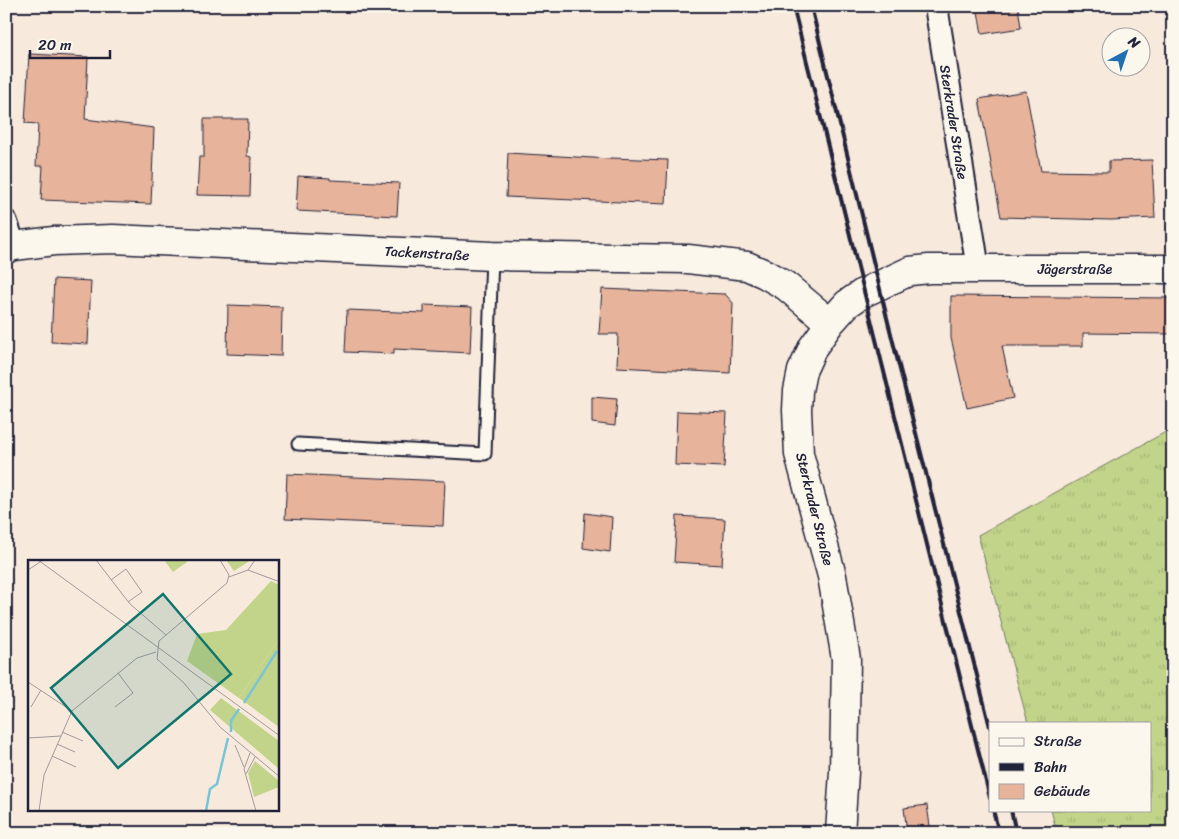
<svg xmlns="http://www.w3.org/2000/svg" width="1179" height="839" viewBox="0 0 1179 839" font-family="Sriracha,sans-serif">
	<defs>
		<pattern id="grass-tufts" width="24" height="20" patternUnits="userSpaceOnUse" patternTransform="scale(1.25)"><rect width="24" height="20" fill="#c2d489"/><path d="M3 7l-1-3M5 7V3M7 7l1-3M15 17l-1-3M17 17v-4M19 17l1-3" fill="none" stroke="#a6b677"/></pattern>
	</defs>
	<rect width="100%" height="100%" fill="#f7e9dc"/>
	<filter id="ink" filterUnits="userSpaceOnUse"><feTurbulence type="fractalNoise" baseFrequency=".02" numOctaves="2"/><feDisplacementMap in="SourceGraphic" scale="10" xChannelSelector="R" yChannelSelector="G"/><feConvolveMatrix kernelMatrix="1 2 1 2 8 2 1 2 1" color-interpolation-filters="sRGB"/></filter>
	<g filter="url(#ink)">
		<path fill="url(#grass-tufts)" stroke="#727b62" d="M1173 428V833H1057L1051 810H1150V723H1028L978 535Z"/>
		<path fill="#e7b39a" stroke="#22223b" d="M977 6H1018L1021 28 982 34Z
			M29 54 88 57 85 119 154 128 151 204 41 200 43 166H36L38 124 25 123Z
			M1026 91 1041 171 1109 172V161L1152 160 1155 218 1111 220 1001 217 979 99Z
			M204 119H248L247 156 251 157 250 196 197 195 199 157H204Z
			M508 153 610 159V158L668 160 666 204 506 197Z
			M298 176 330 178V180L399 183 397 216 296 211Z
			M54 279 91 281 88 344 51 342Z
			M602 289 725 294 733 303 730 373 617 367 618 334H599Z
			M951 296 1173 298V334L1083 333V346H1002L1013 398 967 408 951 338Z
			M228 305 282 307 281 356 227 354Z
			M424 305 472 307 470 353 394 349V354L345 352 347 310 424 313Z
			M592 397 617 399 615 426 592 423Z
			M677 411 727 413 724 467 675 465Z
			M287 474 445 481 443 526 285 519Z
			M585 513 612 517 610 552 583 548Z
			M677 516 725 519 722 565 674 562Z
			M927 805 931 833H907L904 808Z"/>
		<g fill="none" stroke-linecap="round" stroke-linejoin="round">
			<defs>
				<path id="lane" d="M298 444 485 454 492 256"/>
				<path id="street" d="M936 6 978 269
					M6 222 14 246"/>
				<path id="secondary" d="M6 249 14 246 54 241 113 239 492 256 688 259 747 266 765 274 786 286 830 323
					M840 833 844 772 846 659 832 576 799 454 797 410 798 391 802 371 813 347 830 323 847 304 863 293 910 271 929 269H1173"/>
			</defs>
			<use href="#lane" stroke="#22223b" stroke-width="15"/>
			<use href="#street" stroke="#22223b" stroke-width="26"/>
			<use href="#secondary" stroke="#22223b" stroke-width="31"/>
			<use href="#lane" stroke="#fbf7ec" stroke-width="11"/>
			<use href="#street" stroke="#fbf7ec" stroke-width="22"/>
			<use href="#secondary" stroke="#fbf7ec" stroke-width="28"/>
			<path stroke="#22223b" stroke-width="4" d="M793 6C857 271 925 534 990 798
				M811 6 887 318 990 727
				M993 810 999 833
				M1011 810 1016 833"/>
		</g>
	</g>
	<g text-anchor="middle" stroke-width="4" stroke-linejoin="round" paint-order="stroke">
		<g font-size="14" fill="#22223b" stroke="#fbf7ec">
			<text transform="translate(954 122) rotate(81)" y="5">Sterkrader Straße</text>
			<text transform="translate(427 253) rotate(3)" y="5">Tackenstraße</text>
			<text x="1075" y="274">Jägerstraße</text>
			<text transform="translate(815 509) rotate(76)" y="5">Sterkrader Straße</text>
		</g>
	</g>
	<g transform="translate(28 560)">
		<rect width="251" height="251" fill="#f7e9dc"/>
		<path d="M198 0H223L206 11ZM243 21 251 25V79L211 138 159 101 169 74 198 70Z" fill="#c2d489"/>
		<path d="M251 79 252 167H251L211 138ZM193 138 251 181V209L182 150ZM227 201 251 221V227L226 237 220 213Z" fill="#c2d489"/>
		<path d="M136 0H158L159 2 145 12Z" fill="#c2d489"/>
		<path fill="none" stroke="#79c5d8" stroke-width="2.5" d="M216 143 249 91M203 172V161L211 149M178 251 182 229 189 224 200 178"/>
		<path fill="none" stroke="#a2999c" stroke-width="1" d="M10 0 252 176M68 0 102 44 138 75M192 0 201 15 199 23 131 81 129 99 156 123 192 167 252 217M0 10 15 0M220 10 252 22M201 17 220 10 227 0M83 20 98 9 114 32 100 42M0 122 44 151M3 147 13 130M87 147 105 133 90 113M34 172 55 181M0 178 33 176M29 184 47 192M207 185 216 207M222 193 216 209 228 251M24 196 48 207M218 214 227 197M11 251 16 215 44 151 109 98 128 92"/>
		<path fill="#0f766e" fill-opacity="0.15" stroke="#0f766e" stroke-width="2.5" d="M135 34 203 114 90 208 23 128Z"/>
		<rect width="251" height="251" fill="none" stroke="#22223b" stroke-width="2.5"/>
	</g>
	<rect width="1179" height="839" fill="none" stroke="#fbf7ec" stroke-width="25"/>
	<rect x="12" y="12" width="1154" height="814" fill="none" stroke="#22223b" stroke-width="2" filter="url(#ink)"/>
	<rect x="989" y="722" width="162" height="90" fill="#fbf7ec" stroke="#a4a2a5"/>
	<rect x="999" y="738" width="25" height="8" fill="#fbf7ec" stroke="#a4a2a5"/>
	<text x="1034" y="746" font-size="15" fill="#22223b">Straße</text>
	<rect x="999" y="763" width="25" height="8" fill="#22223b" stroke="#a4a2a5"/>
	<text x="1034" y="772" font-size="15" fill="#22223b">Bahn</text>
	<rect x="999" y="784" width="25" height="15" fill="#e7b39a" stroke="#a4a2a5"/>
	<text x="1034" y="796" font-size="15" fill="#22223b">Gebäude</text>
	<g transform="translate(1126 52) rotate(40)"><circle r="24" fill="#fbf7ec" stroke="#a4a2a5"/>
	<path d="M0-4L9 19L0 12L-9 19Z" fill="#1f6fb2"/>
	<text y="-8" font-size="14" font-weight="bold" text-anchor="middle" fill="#22223b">N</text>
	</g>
	<path d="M30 50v8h80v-8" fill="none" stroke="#22223b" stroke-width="2.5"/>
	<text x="38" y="50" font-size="15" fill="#22223b" stroke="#fbf7ec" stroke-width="4" paint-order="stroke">20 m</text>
</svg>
